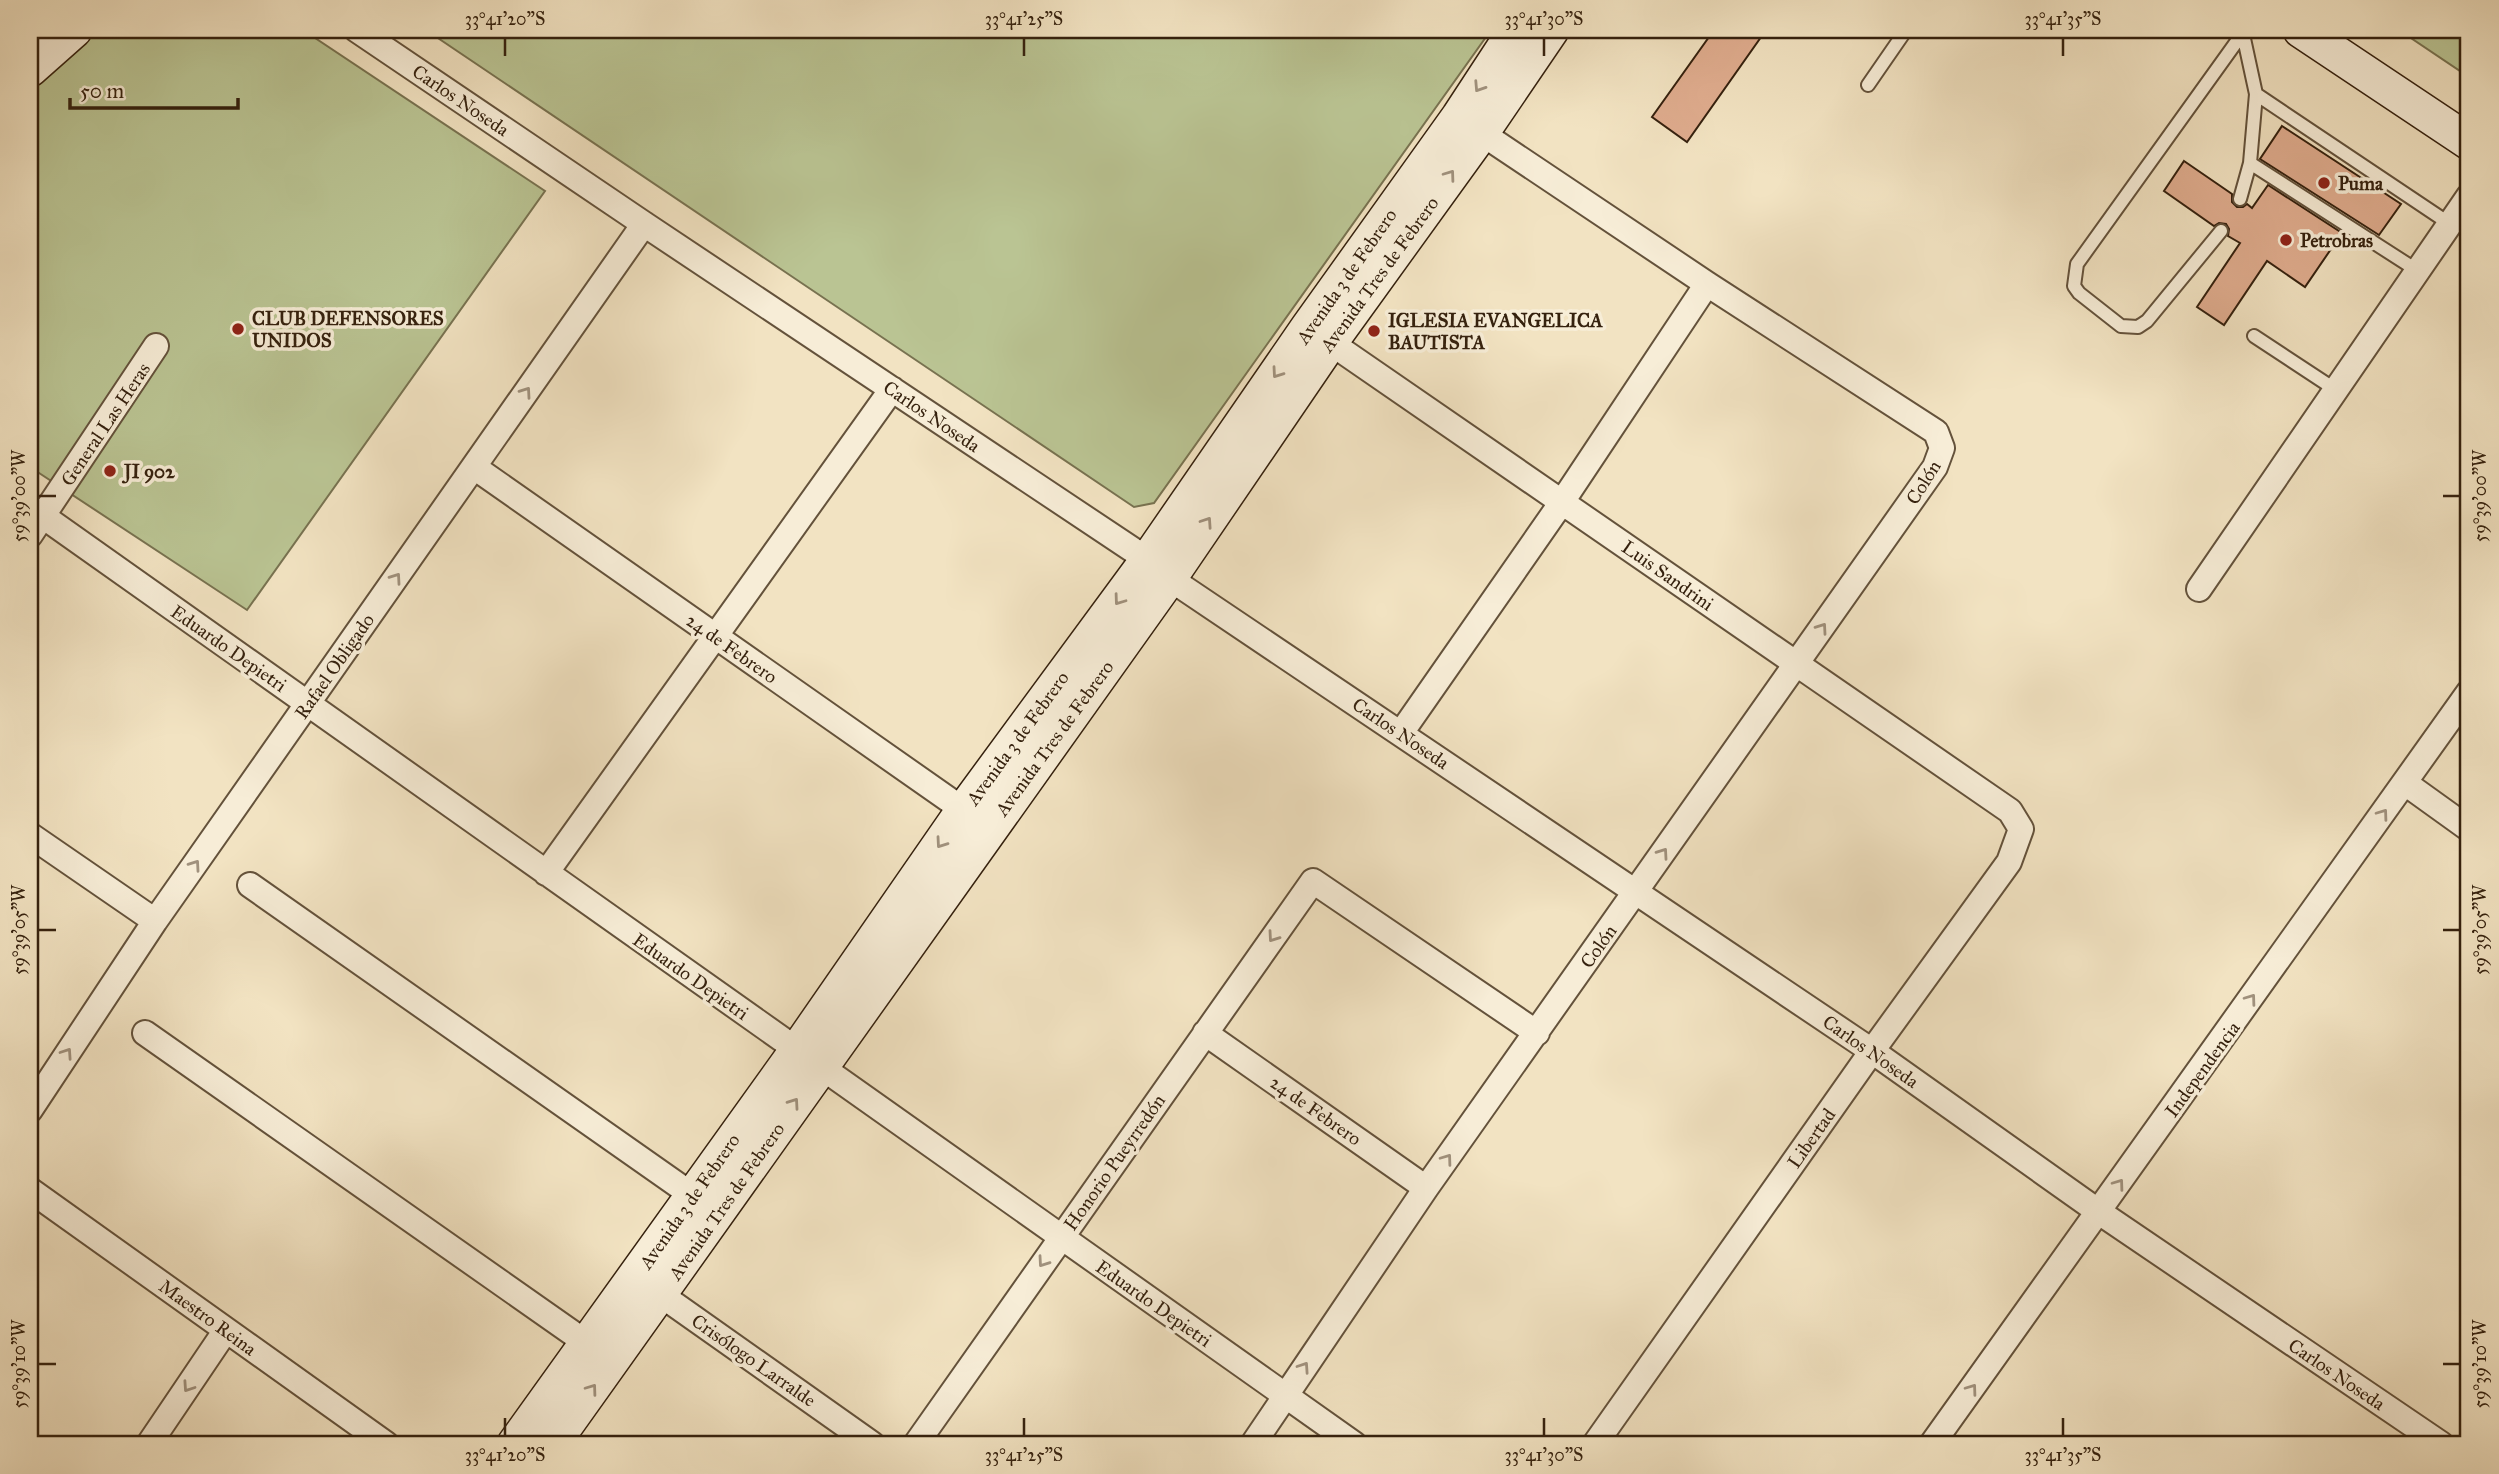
<svg xmlns="http://www.w3.org/2000/svg" width="2499" height="1474" viewBox="0 0 2499 1474" font-family="'IM FELL Great Primer',serif">
	<rect width="100%" height="100%" fill="#f2e3c2"/>
	<filter id="stains"><feTurbulence type="fractalNoise" baseFrequency=".00286" numOctaves="4"/><feColorMatrix values="0 0 0 0 .2 0 0 0 0 .09 0 0 0 0 .02 0 0 0 .5 -.17"/></filter>
	<radialGradient id="worn" r=".72"><stop offset=".6" stop-color="#630" stop-opacity="0"/><stop offset="1" stop-color="#630" stop-opacity=".3"/></radialGradient>
	<path fill="#bac493" stroke="#787250" stroke-width="2" d="M97 30H303L545 191 247 610 30 467V85Z
		M426 30H1491L1154 503 1134 507Z
		M2399 30H2469V77Z"/>
	<path fill="#dfac8e" stroke="#35210e" stroke-width="2" d="M1714 30H1766L1687 142 1652 117Z
		M2282 126 2401 204 2379 235 2260 159Z
		M2184 161 2232 194V202L2237 207H2243L2247 204 2252 208 2268 185 2342 233 2305 287 2267 261 2224 325 2197 307 2240 243 2228 236 2229 229 2226 224 2219 223 2214 226 2164 191Z"/>
	<g fill="none" stroke-linecap="round" stroke-linejoin="round">
		<defs>
			<path id="lane" d="M2243 34 2256 94 2250 163 2418 271
				M1868 85 1906 30
				M2256 94 2450 224
				M2240 199 2250 163
				M2221 231 2147 321 2138 327 2121 326 2079 293 2074 286 2077 264 2245 30
				M2254 336 2336 390"/>
			<path id="street" d="M357 30 644 224 1148 560 1169 578 1872 1051 2099 1212 2441 1444
				M1318 334 2010 811 2021 829 2009 862 1872 1051 1595 1444
				M474 467 975 818
				M30 507 1354 1444
				M30 535 156 346
				M2199 589 2469 196
				M1401 733 1562 502 1707 284
				M2405 783 2469 829
				M30 835 155 921
				M546 873 892 389
				M250 885 692 1195
				M145 1033 588 1344
				M1205 1033 1426 1188
				M30 1110 155 921 644 224
				M30 1190 386 1444
				M647 1285 872 1444
				M149 1444 226 1330
				M916 1444 1313 881 1537 1033
				M1253 1444 1426 1188 1935 467 1942 448 1936 432 1707 284 1468 124
				M1932 1444 2469 692"/>
			<path id="secondary" d="M2301 30 2469 142
				M30 69 74 30
				M515 1444 797 1051 964 810 1148 560 1308 328 1459 117 1516 30
				M552 1444 1169 578 1330 342 1481 133 1551 30"/>
		</defs>
		<use href="#lane" stroke="#64523b" stroke-width="16"/>
		<use href="#street" stroke="#64523b" stroke-width="28"/>
		<use href="#secondary" stroke="#35210e" stroke-width="38"/>
		<use href="#lane" stroke="#f7edd7" stroke-width="12"/>
		<use href="#street" stroke="#f7edd7" stroke-width="24"/>
		<use href="#secondary" stroke="#f7edd7" stroke-width="35"/>
	</g>
	<defs><path id="oneway-chevron" d="M-2-3.5L2.5 0L-2 3.5" fill="none" stroke-width="1.6" stroke-linecap="round" stroke-linejoin="round" transform="scale(1.75)"/></defs>
	<g stroke="#a0917d">
		<use href="#oneway-chevron" transform="translate(1479 87) rotate(123)"/>
		<use href="#oneway-chevron" transform="translate(1450 175) rotate(-54)"/>
		<use href="#oneway-chevron" transform="translate(1277 373) rotate(125)"/>
		<use href="#oneway-chevron" transform="translate(526 392) rotate(-55)"/>
		<use href="#oneway-chevron" transform="translate(1207 522) rotate(-56)"/>
		<use href="#oneway-chevron" transform="translate(396 578) rotate(-55)"/>
		<use href="#oneway-chevron" transform="translate(1119 600) rotate(126)"/>
		<use href="#oneway-chevron" transform="translate(1822 628) rotate(-55)"/>
		<use href="#oneway-chevron" transform="translate(2383 814) rotate(-54)"/>
		<use href="#oneway-chevron" transform="translate(941 843) rotate(125)"/>
		<use href="#oneway-chevron" transform="translate(1663 853) rotate(-55)"/>
		<use href="#oneway-chevron" transform="translate(195 865) rotate(-55)"/>
		<use href="#oneway-chevron" transform="translate(1273 937) rotate(125)"/>
		<use href="#oneway-chevron" transform="translate(2251 999) rotate(-54)"/>
		<use href="#oneway-chevron" transform="translate(67 1053) rotate(-56)"/>
		<use href="#oneway-chevron" transform="translate(794 1103) rotate(-55)"/>
		<use href="#oneway-chevron" transform="translate(1447 1159) rotate(-54)"/>
		<use href="#oneway-chevron" transform="translate(2119 1184) rotate(-54)"/>
		<use href="#oneway-chevron" transform="translate(1043 1262) rotate(125)"/>
		<use href="#oneway-chevron" transform="translate(1304 1367) rotate(-56)"/>
		<use href="#oneway-chevron" transform="translate(188 1387) rotate(124)"/>
		<use href="#oneway-chevron" transform="translate(592 1389) rotate(-54)"/>
		<use href="#oneway-chevron" transform="translate(1972 1389) rotate(-54)"/>
	</g>
	<path fill="none" stroke="#35210e" stroke-width="2.5" d="M505 38V56M1024 38V56M1544 38V56M2063 38V56M38 496H56M2443 496H2460M38 930H56M2443 930H2460M38 1364H56M2443 1364H2460M505 1418V1436M1024 1418V1436M1544 1418V1436M2063 1418V1436"/>
	<g fill="#8f2418" stroke="#f7edd7" stroke-width="2.5">
		<circle cx="2324" cy="183" r="7"/>
		<circle cx="2286" cy="240" r="7"/>
		<circle cx="238" cy="329" r="7"/>
		<circle cx="1374" cy="331" r="7"/>
		<circle cx="110" cy="471" r="7"/>
	</g>
	<g text-anchor="middle" stroke-width="7" stroke-linejoin="round" paint-order="stroke">
		<g font-size="19" fill="#35210e" stroke="#f7edd7">
			<text transform="translate(461 100) rotate(34)" y="7">Carlos Noseda</text>
			<text transform="translate(1379 274) rotate(-54)" y="7">Avenida Tres de Febrero</text>
			<text transform="translate(1346 276) rotate(-55)" y="7">Avenida 3 de Febrero</text>
			<text transform="translate(932 416) rotate(34)" y="7">Carlos Noseda</text>
			<text transform="translate(105 424) rotate(-56)" y="7">General Las Heras</text>
			<text transform="translate(1923 482) rotate(-58)" y="7">Colón</text>
			<text transform="translate(1668 575) rotate(35)" y="7">Luis Sandrini</text>
			<text transform="translate(229 648) rotate(35)" y="7">Eduardo Depietri</text>
			<text transform="translate(732 648) rotate(35)" y="7">24 de Febrero</text>
			<text transform="translate(334 666) rotate(-55)" y="7">Rafael Obligado</text>
			<text transform="translate(1401 733) rotate(34)" y="7">Carlos Noseda</text>
			<text transform="translate(1017 738) rotate(-54)" y="7">Avenida 3 de Febrero</text>
			<text transform="translate(1054 738) rotate(-54)" y="7">Avenida Tres de Febrero</text>
			<text transform="translate(1598 946) rotate(-55)" y="7">Colón</text>
			<text transform="translate(691 976) rotate(35)" y="7">Eduardo Depietri</text>
			<text transform="translate(1871 1051) rotate(35)" y="7">Carlos Noseda</text>
			<text transform="translate(2202 1069) rotate(-54)" y="7">Independencia</text>
			<text transform="translate(1316 1110) rotate(35)" y="7">24 de Febrero</text>
			<text transform="translate(1811 1138) rotate(-55)" y="7">Libertad</text>
			<text transform="translate(1114 1162) rotate(-55)" y="7">Honorio Pueyrredón</text>
			<text transform="translate(689 1201) rotate(-55)" y="7">Avenida 3 de Febrero</text>
			<text transform="translate(726 1201) rotate(-55)" y="7">Avenida Tres de Febrero</text>
			<text transform="translate(1154 1303) rotate(35)" y="7">Eduardo Depietri</text>
			<text transform="translate(208 1317) rotate(36)" y="7">Maestro Reina</text>
			<text transform="translate(754 1360) rotate(35)" y="7">Crisólogo Larralde</text>
			<text transform="translate(2337 1374) rotate(34)" y="7">Carlos Noseda</text>
		</g>
		<g font-size="19" font-weight="bold" fill="#35210e" stroke="#f7edd7" text-anchor="start">
			<text x="2338" y="190">Puma</text>
			<text x="2300" y="247">Petrobras</text>
			<text x="252" y="325">CLUB DEFENSORES<tspan x="252" dy="22">UNIDOS</tspan></text>
			<text x="1388" y="327">IGLESIA EVANGELICA<tspan x="1388" dy="22">BAUTISTA</tspan></text>
			<text x="124" y="478">JI 902</text>
		</g>
	</g>
	<rect width="2499" height="1474" fill="none" stroke="#f2e3c2" stroke-width="77"/>
	<path d="M70 98v10h168v-10" fill="none" stroke="#35210e" stroke-width="3.5"/>
	<text x="80" y="98" font-size="21" fill="#35210e" stroke="#f7edd7" stroke-width="5" paint-order="stroke">50 m</text>
	<rect x="38" y="38" width="2422" height="1398" fill="none" stroke="#35210e" stroke-width="2.5"/>
	<g font-size="18" text-anchor="middle" fill="#35210e">
		<text x="505" y="25">33°41'20"S</text>
		<text x="1024" y="25">33°41'25"S</text>
		<text x="1544" y="25">33°41'30"S</text>
		<text x="2063" y="25">33°41'35"S</text>
		<text transform="translate(2480 496) rotate(-90)" y="6">59°39'00"W</text>
		<text transform="translate(19 496) rotate(-90)" y="6">59°39'00"W</text>
		<text transform="translate(2480 930) rotate(-90)" y="6">59°39'05"W</text>
		<text transform="translate(19 930) rotate(-90)" y="6">59°39'05"W</text>
		<text transform="translate(2480 1364) rotate(-90)" y="6">59°39'10"W</text>
		<text transform="translate(19 1364) rotate(-90)" y="6">59°39'10"W</text>
		<text x="505" y="1461">33°41'20"S</text>
		<text x="1024" y="1461">33°41'25"S</text>
		<text x="1544" y="1461">33°41'30"S</text>
		<text x="2063" y="1461">33°41'35"S</text>
	</g>
	<rect width="100%" height="100%" filter="url(#stains)"/>
	<rect width="100%" height="100%" fill="url(#worn)"/>
</svg>
